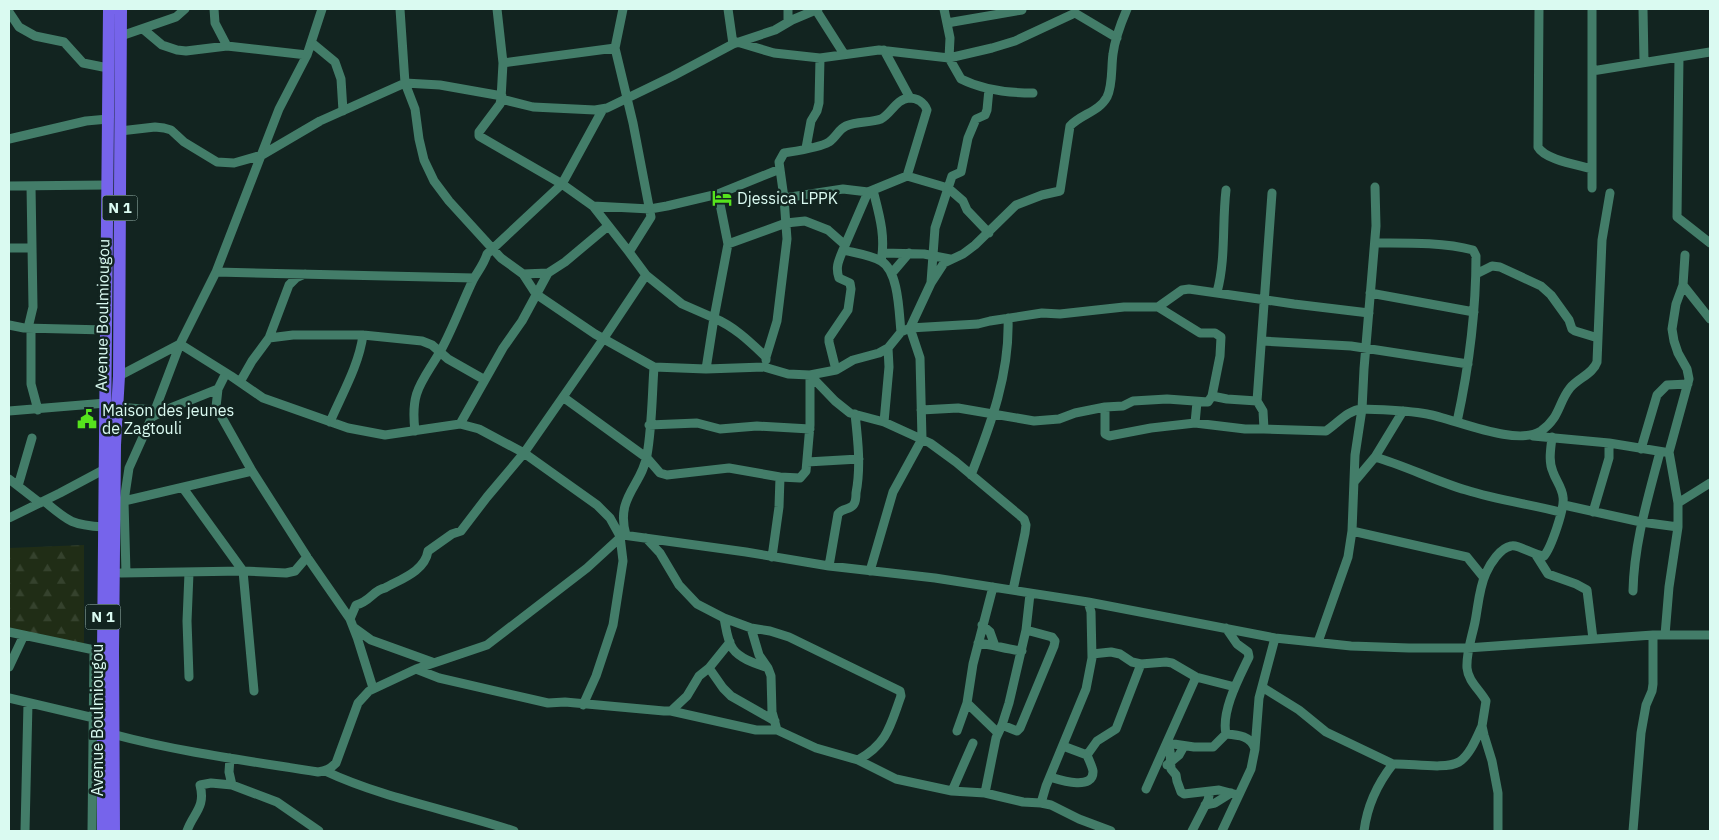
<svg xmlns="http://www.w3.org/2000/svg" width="1719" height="840" viewBox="0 0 1719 840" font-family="'IBM Plex Sans',sans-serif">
	<defs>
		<pattern id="forest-firs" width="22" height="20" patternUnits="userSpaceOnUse" patternTransform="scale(1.25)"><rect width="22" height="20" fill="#202d16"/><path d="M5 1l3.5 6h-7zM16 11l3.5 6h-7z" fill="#35422d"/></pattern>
	</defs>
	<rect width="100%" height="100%" fill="#122420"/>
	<path fill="url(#forest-firs)" d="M84 545V648L9 632V548Z"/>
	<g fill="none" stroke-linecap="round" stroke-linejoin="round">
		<path stroke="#437d69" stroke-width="9" d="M214 9 215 23 227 46
			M400 9 405 83 415 109 419 139 424 160 434 181 449 201 501 258 523 274 536 294 595 334 654 367 706 369 764 367 788 374 810 375 835 401 850 413 884 422 930 443 956 462 1024 519 1026 525 1025 533 1013 590
			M497 9 503 63 501 99 500 104 479 132V136L562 184 593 206 629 252
			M623 9 615 48 633 123 651 217 629 252 646 275 682 304 714 318 706 369
			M728 9 733 44
			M944 9 950 38 949 58 961 79C983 90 1008 93 1033 93
			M1539 9 1538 147C1545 160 1579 165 1592 169
			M1592 9V188
			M1643 9 1644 62
			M816 10 844 54
			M9 12 19 27 35 36 64 42 83 63 108 68
			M788 22V9
			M947 23 1022 10
			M143 29 162 45 177 50 186 51 227 46 307 55
			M121 36 176 17 185 9
			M737 42 774 53 820 58 879 50 949 58 992 48 1015 41 1075 13 1117 38
			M312 43 335 62 341 79 343 111
			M884 50 910 98
			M1679 57 1677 217 1710 243
			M503 63 615 48
			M1592 71 1710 52
			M501 99 533 107 595 110 607 108 673 76 733 44 775 30 792 20 818 9
			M120 131 155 127 164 128 171 130 184 142 217 162 234 163 262 155 320 121 405 83 440 85 502 96
			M9 139 86 121 108 119
			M806 148 811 121 817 111 819 103 820 58
			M9 186 107 185
			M873 190C879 214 886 236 881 261
			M868 192 843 250C855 253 870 255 881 261 899 271 899 314 901 332
			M718 194 728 244 714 318C735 327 750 342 766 357V360
			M784 198 843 189 868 192 907 176 948 188 963 201 967 210 989 233
			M593 206 650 209 667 206 718 194 780 169
			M1375 243C1406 243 1443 242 1473 250L1476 256C1476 312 1469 367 1457 422
			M728 244 786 223 805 221 828 230 845 245
			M9 248H31
			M883 253 924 254 950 259
			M216 272 474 278
			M892 273 909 253
			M523 274 548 273
			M1476 274 1492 266 1500 267 1541 286 1551 295 1569 320 1572 329 1575 331 1598 338
			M931 282 935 228 952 176 961 172 968 138 976 119 985 115 987 110 989 89
			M1683 285 1710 319
			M1217 292C1226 259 1222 224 1226 190
			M1370 293 1474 312
			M1158 307 1200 333H1215L1221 337 1220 356 1212 396 1227 399 1257 401 1263 411 1264 429 1326 431C1338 423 1348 410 1362 409L1364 369 1376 226 1375 187
			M9 325 24 328 106 330
			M28 328 33 307 31 186
			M31 329V384L38 410
			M269 338 293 335H363L422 341 432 345 448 359 485 380
			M1262 341 1351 346 1468 364
			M766 357 777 321 787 239 784 198 779 162 784 153C796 151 819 148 829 142 836 137 839 129 846 126 857 121 870 123 881 119 891 114 896 99 909 98 917 98 924 102 927 110L907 176
			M836 370 829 342V338L848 310 851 289 850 283 839 278C835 267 839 260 843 250
			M226 373 218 389 216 407 252 471 307 557 350 619 357 637 373 688
			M119 376 180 344 216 272 279 109 307 55 322 9
			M240 382 252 361 269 338 289 285 296 278 305 274
			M563 397 647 458 660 473 667 475 729 468 780 477 800 478 806 471 810 425V375L836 370 853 360 879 353 888 348 901 332 910 328 931 283 944 263 963 254 975 245 1016 205 1042 195 1060 191 1070 126C1081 114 1099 112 1107 97 1113 85 1111 67 1113 54 1115 38 1121 23 1127 9
			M1257 401 1272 193
			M117 407 155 410
			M1105 407V434L1109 436 1151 428 1195 423 1245 429H1264
			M921 410 958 408 1034 421 1059 419 1075 413 1105 407 1123 406 1133 401 1167 399 1208 402 1212 396
			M9 411 106 403
			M152 417 168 409 218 389
			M330 422C342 394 359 365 363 335
			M884 422 889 367 888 348
			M1195 423 1197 402
			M460 424 503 348 522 321 548 273 565 262 608 226
			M649 425 697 423 720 429 757 426 810 429
			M415 431C410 390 422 383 441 350 453 328 462 303 473 280 478 271 484 264 487 254L562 184 603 109
			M1533 436 1609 443 1664 452
			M1641 449 1657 395 1667 385 1688 384
			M1375 457 1403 411
			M807 462 859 459
			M971 475C991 424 1010 373 1008 318
			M9 479 40 503
			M1354 482 1375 457C1406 466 1435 481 1466 490 1497 500 1529 504 1560 512
			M18 486 32 438
			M183 488 243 571 254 691
			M44 501C69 522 72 525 104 527
			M124 501 252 471
			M1678 503 1710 483
			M1564 505 1641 522 1678 527
			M1593 512 1609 458V443
			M9 518 60 493 105 469
			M1352 531 1467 557 1484 578
			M626 535C615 497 642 486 647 455 652 427 652 396 654 367
			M646 538 660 553 679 585 697 604 724 618C726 627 727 641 733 649 740 659 757 664 768 668L771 676 772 712 777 730 816 748 858 760 896 779 952 791 985 793 1023 802 1041 803 1051 805 1079 819 1111 831
			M1536 555 1548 574 1576 584 1587 590 1593 639
			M772 557 779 507 780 477
			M829 566 838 514C842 508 851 510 854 504 856 501 856 496 856 493 861 467 858 441 855 414
			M870 571 893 492 922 439 920 358 910 328 978 324 990 321 1042 313 1060 314 1124 307H1158L1182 290 1189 289 1294 304 1369 313
			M121 573 243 571 286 573 295 571 307 557
			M126 573 124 501 129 468 155 410 180 344 231 376 263 398 348 428 385 435 460 424 479 429 524 453 597 505 610 518 620 536 623 561 613 625 596 676 583 705
			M1633 591C1634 543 1648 498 1660 452
			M724 618 751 628 759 655 768 668
			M350 619 356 605C371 601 373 590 385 588 401 579 425 571 428 551L452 534 461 531 487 497 524 453 604 338 646 275
			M982 625 990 632 995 646
			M353 627 371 640 432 662
			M751 628 770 631 789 637 900 691 901 696C890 726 888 743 858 760
			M1226 628 1237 644 1248 652 1249 657C1239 678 1221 711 1226 734
			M9 632 99 651
			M1665 635 1669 587 1678 527V503L1669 452 1689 379 1687 369 1678 353 1674 341 1672 329 1676 304 1683 285 1685 255
			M1318 642 1348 557 1352 531 1355 455 1362 409C1384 410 1406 410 1427 414 1455 419 1516 447 1541 431 1560 418 1558 403 1570 388 1578 378 1593 374 1597 362L1602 240 1610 193
			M978 643C994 645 1006 649 1022 651
			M1092 654 1111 652 1120 654 1132 662 1141 664 1166 662 1172 663 1196 677 1235 687
			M9 667 24 635
			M709 668 723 688 731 696 775 721
			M416 669 439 678 548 703 565 702 664 711H671L687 696 699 676 709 668 730 642
			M189 677 187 621 189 573
			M1262 687 1299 710 1326 732 1393 764
			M9 698 94 718
			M967 703 998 733
			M671 711 756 730H777
			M1002 725 1017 731 1020 728 1054 646 1055 641 1052 637 1026 630
			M957 731 967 703 973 664 993 587
			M112 734C179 752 249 761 318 772 326 771 330 769 336 763L358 703 369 691 416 669 487 645 587 568 623 535 746 552 829 566 935 578 1088 602 1275 638 1351 646 1409 648H1467L1653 635H1710
			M1087 755 1097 741 1116 729 1141 664
			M230 758 229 772 232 785 277 802 319 831
			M1167 765 1179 755 1184 746
			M325 771C385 799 451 810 514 831
			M1050 777C1060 780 1094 791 1093 771 1092 766 1089 760 1087 755L1063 746
			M1146 789 1196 677
			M952 791 973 743
			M985 793 996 738 1002 725 1009 703 1026 630 1030 594
			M1238 795 1219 790 1184 794 1181 792 1177 781 1176 775 1171 769 1170 751 1167 743 1194 747H1213L1226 734C1239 735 1251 736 1255 749
			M1041 803 1046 786 1086 689 1092 658 1091 612 1088 602
			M1205 805 1215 803 1231 793
			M25 831 28 703
			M92 831 94 651
			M187 831C193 813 206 808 200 785L211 783 232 785
			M1192 831 1208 800 1210 791
			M1222 831 1251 769 1255 749 1259 698 1275 638
			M1364 831C1367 807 1378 783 1393 764 1410 763 1445 770 1459 762 1470 755 1477 737 1482 726
			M1498 831V793L1492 761 1484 735 1482 726 1486 701C1480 690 1468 681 1467 668 1466 653 1472 637 1475 622 1478 607 1479 588 1486 573 1490 564 1500 548 1511 546 1518 544 1533 555 1544 556 1551 548 1565 508 1563 497 1562 487 1556 481 1553 472 1548 461 1551 448 1552 437
			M1633 831 1641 733 1646 705 1652 691 1653 684V635"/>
		<path stroke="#7664eb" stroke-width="12" d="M103 831V652L109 9
			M114 831 113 652 115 445 119 376 121 9"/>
	</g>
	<defs>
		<symbol id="hotel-bare" viewBox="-9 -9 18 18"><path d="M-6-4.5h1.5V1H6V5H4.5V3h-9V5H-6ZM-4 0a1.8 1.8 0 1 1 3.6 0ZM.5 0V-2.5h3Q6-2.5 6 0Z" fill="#56e31d" stroke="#122420" stroke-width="2.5" paint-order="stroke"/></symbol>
		<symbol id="civic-bare" viewBox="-9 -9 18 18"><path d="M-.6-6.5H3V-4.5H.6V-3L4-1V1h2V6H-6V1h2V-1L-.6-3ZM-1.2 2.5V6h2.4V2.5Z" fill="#56e31d" stroke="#122420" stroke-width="2.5" paint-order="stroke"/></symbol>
	</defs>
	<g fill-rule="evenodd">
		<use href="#hotel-bare" x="708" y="184" width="28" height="28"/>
		<use href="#civic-bare" x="73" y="405" width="28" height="28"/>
	</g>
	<g text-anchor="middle" stroke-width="5" stroke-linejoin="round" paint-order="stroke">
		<g fill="#122420" stroke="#9ebab2" stroke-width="1">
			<rect x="102.5" y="195.5" width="35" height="25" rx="4"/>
			<rect x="85.5" y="604.5" width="35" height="25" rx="4"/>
		</g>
		<g font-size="15" font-weight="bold" fill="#dafaf1">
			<text x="120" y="213">N 1</text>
			<text x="103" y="622">N 1</text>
		</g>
		<g font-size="16" fill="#dafaf1" stroke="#122420" text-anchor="start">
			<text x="737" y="204">Djessica LPPK</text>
			<text x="102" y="416">Maison des jeunes<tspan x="102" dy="18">de Zagtouli</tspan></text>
		</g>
		<g font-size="16" fill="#dafaf1" stroke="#122420">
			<text transform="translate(102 315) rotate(-89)" y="6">Avenue Boulmiougou</text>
			<text transform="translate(97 720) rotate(-90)" y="6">Avenue Boulmiougou</text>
		</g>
	</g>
	<rect width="1719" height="840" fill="none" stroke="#dafaf1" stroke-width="20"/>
</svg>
